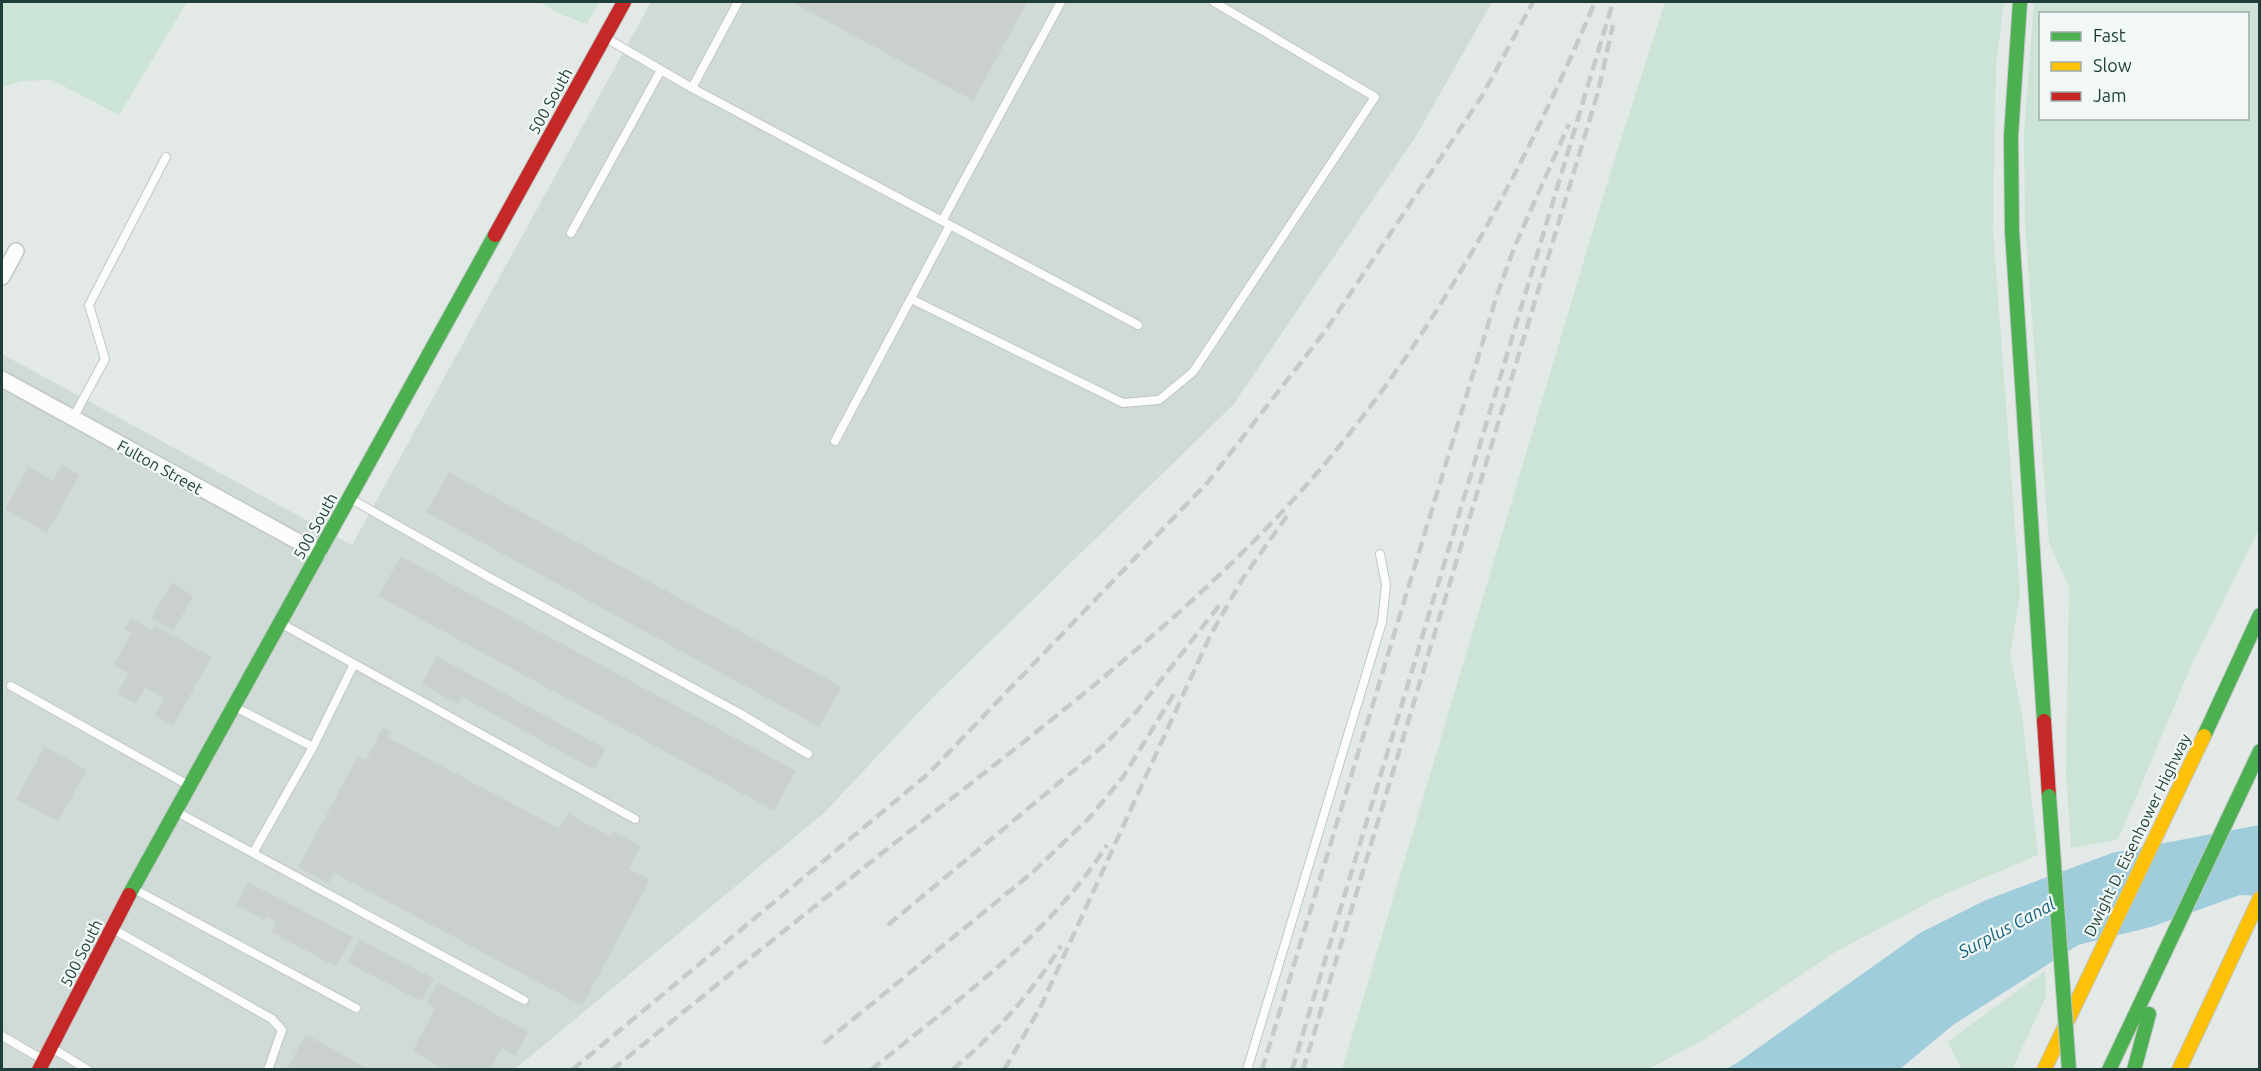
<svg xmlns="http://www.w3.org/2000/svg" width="2261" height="1071" viewBox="0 0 2261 1071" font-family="Ubuntu,sans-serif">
	<rect width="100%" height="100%" fill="#e3e9e7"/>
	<path fill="#d0dbd7" d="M651 2H1492L1416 136 1233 405 934 696 824 813 515 1069H2V354L352 545Z"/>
	<path fill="#cbe4d5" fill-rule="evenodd" d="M2 2H187L119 115 52 80 21 81 2 87Z
		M540 2H599L587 24 562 15Z
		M1665 2H2004L1996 65 1993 229 2020 594 2010 655 2022 714 2038 855 1943 895 1837 951 1705 1039 1649 1069H1342L1604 193Z
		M2034 2H2259V529L2192 664 2118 840 2071 848 2066 772 2069 587 2049 543 2025 225 2024 134ZM2040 14H2248V118H2040Z
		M2045 971 2046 997 2012 1069H1962L1947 1042Z"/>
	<path fill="#a0cddb" d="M2259 825V896L2240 895 2151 927 2078 945 1953 1025 1900 1069 1724 1070 1737 1063 1920 933 1986 900 2112 853Z"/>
	<path fill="#cad0ce" stroke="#cbd2d0" stroke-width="1.5" d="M793 2H1027L973 100Z
		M62 465 79 475 47 532 6 509 29 467 53 481Z
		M449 473 841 687 819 726 427 512Z
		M401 557 795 771 774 810 379 596Z
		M172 583 193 596 173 630 152 618Z
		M131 619 152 631 155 626 211 657 173 725 155 715 165 698 145 687 136 703 118 694 129 673 114 665 132 633 125 629Z
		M437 657 605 749 594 769 462 696 458 704 422 684Z
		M383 728 391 732 388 738 559 829 568 814 610 837 613 832 640 846 628 869 649 880 582 1005 334 872 328 883 299 867 358 757 366 761Z
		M45 747 86 770 58 821 17 799Z
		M248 883 352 937 336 966 272 932 277 922 266 916 264 919 237 905Z
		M360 940 433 979 421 1001 348 962Z
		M438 983 528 1032 515 1055 502 1047 489 1070H446L413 1051 436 1008 427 1003Z
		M306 1035 369 1070H287Z"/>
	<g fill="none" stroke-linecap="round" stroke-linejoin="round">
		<defs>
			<path id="lane" d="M606 38 692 88 1138 325
				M692 88 738 2
				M942 221 1061 2
				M571 233 661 70
				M911 299 1123 403 1159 400 1193 372 1375 97 1214 2
				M73 418 105 359 89 305 166 157
				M835 441 950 225
				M351 499 485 575 741 714 808 754
				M282 624 635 819
				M11 686 188 785
				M235 707 313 747 354 664
				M177 812 524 1000
				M253 853 313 747
				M136 890 356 1008
				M113 929 272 1019 282 1030 268 1070
				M2 1036 42 1059
				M52 1048 88 1070
				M1247 1070 1382 622 1386 585 1380 554"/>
			<path id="street" d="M2 277 16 251
				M2 379 319 553"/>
			<path id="fast" d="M2020 2 2011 136 2012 231 2044 721
				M2204 736 2260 615
				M129 895 495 235
				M2109 1070 2260 751
				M2134 1070 2149 1014"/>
			<path id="slow" d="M2044 1070 2204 736
				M2179 1070 2260 898"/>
			<path id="jam" d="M495 235 624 2
				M2044 721 2049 796
				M39 1070 129 895"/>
		</defs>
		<use href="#lane" stroke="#c0c6c4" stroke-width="10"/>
		<use href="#street" stroke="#c0c6c4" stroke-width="18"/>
		<use href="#fast" stroke="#bec7c4" stroke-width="16"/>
		<use href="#slow" stroke="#bec7c4" stroke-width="16"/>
		<use href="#jam" stroke="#bec7c4" stroke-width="16"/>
		<use href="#lane" stroke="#fbfcfb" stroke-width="8"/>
		<use href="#street" stroke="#fbfcfb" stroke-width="15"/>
		<use href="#fast" stroke="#4caf50" stroke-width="14"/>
		<use href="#slow" stroke="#ffc107" stroke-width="14"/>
		<use href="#jam" stroke="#c62828" stroke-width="14"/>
		<path stroke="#c6cbca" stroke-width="4.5" stroke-dasharray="12 6" stroke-linecap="butt" d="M888 925 1102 747 1137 711 1221 603
			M824 1043 1033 872 1090 817 1123 777 1177 689
			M572 1070 928 774 1208 482 1326 330 1482 96 1533 2
			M612 1070C721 981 831 893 942 806 1085 694 1232 581 1346 438 1452 305 1529 157 1595 2
			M871 1070C955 1001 1048 938 1107 845
			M952 1070C995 1034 1031 994 1061 946
			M1004 1070 1041 1006 1210 636 1243 578 1287 516
			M1262 1070 1497 295 1514 248 1569 124
			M1292 1070 1613 2
			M1303 1070 1598 92 1613 25"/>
		<defs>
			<path id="fast-bridge" d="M2049 796 2069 1070"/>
		</defs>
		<use href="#fast-bridge" stroke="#bbc5c3" stroke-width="16" stroke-linecap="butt"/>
		<use href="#fast-bridge" stroke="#4caf50" stroke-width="14"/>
	</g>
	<g text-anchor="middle" stroke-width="4.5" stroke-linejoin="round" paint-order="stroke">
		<g font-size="16" fill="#1f3e39" stroke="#f1f8f5">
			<text transform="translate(550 101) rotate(-61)" y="6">500 South</text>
			<text transform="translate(160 467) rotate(29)" y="6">Fulton Street</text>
			<text transform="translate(315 526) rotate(-61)" y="6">500 South</text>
			<text transform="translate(2137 835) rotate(-64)" y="6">Dwight D. Eisenhower Highway</text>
			<text transform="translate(81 953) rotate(-63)" y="6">500 South</text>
		</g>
		<g font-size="18" font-style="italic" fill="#15627e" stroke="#f1f8f5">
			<text transform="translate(2007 928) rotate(-28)" y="6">Surplus Canal</text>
		</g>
	</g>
	<rect width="2261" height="1071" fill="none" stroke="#1f3e39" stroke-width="6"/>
	<rect x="2039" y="12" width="210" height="108" fill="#f1f8f5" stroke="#9daeaa" stroke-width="1.5"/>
	<rect x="2051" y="32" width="30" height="9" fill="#4caf50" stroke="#9daeaa" stroke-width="1.5"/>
	<text x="2093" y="42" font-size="18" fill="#1f3e39">Fast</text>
	<rect x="2051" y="62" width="30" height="9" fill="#ffc107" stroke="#9daeaa" stroke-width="1.5"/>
	<text x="2093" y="72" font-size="18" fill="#1f3e39">Slow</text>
	<rect x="2051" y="92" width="30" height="9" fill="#c62828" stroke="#9daeaa" stroke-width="1.5"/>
	<text x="2093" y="102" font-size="18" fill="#1f3e39">Jam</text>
</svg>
